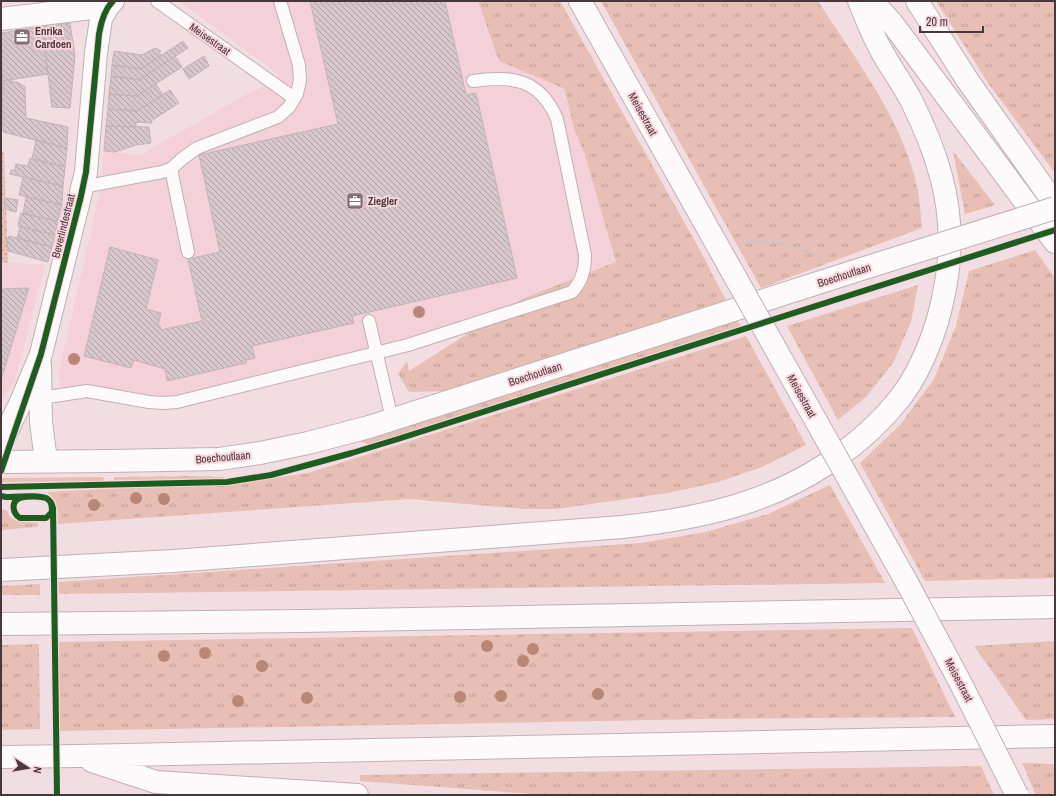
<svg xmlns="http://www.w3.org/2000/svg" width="1056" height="796" viewBox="0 0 1056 796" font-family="'Archivo Narrow',sans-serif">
	<defs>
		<pattern id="grass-tufts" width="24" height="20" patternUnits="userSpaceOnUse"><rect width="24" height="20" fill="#e7bfb4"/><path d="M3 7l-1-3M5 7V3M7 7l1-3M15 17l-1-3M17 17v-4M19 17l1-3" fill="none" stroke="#bd9c94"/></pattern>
		<pattern id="garden-dots" width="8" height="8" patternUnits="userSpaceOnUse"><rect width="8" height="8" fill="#e7bfb4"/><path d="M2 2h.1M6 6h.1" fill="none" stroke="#bd9c94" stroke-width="1.8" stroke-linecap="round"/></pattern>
		<pattern id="building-back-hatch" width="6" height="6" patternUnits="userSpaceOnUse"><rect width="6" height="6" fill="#d7c7cc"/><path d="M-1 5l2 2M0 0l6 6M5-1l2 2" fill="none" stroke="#b0a3a7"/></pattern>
	</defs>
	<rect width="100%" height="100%" fill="#f2dde2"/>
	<path fill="#f4d0d9" d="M179 1H478L499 61 565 89 574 129 584 152 616 262 401 348 192 398 66 399 58 376 99 197 104 151 140 155 256 89 257 90 278 77 277 76 279 75Z
		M1 262 45 265 21 359 13 384 1 399Z"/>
	<path fill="url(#grass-tufts)" d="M478 1H560L706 261 711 272 727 302 445 391 409 392 398 374 407 361 409 371 522 299 616 262 584 152 574 129 565 89 499 61Z
		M601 1H818C851 53 894 108 912 168 919 188 920 208 922 228L761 288Z
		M936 1H1055V173L988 83Z
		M953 151 995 205 965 214Z
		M1035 250 1055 278V578L925 581 860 463 900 425 934 379 956 326 969 271Z
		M918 285 911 322 893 363 866 397 838 420 787 326Z
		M737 320 742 327 370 445 360 441Z
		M746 336 806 445 762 467 718 482 668 493 556 509H525L410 499 58 524C58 509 59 503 47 492L255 481 308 473Z
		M193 476 225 477 223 479 114 480V477Z
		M103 477 104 480 102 481 1 482V478Z
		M830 485 885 583 59 594 58 582 641 543 706 532 768 514Z
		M1 509 8 511 9 516 15 520 20 522 38 523V527L1 530Z
		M40 584V595H1V586Z
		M912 628 955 717 706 719 60 731 57 642Z
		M1055 641V719L1026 720 974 646Z
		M39 644 40 729 1 730V645Z
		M1022 763 1055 764V795H1036Z
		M981 766 994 795H545L360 781V775Z"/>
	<path fill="url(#garden-dots)" d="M1 152H4L8 263 1 262Z"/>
	<path fill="url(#building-back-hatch)" stroke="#c2b3b8" d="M310 1H445L466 95 476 93 517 278 352 316 354 323 252 346 255 358 246 360V363L167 381 165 369 134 360 131 368 84 356 110 247 158 260 146 309 161 313 158 325 160 326 161 330 202 321 188 259 220 252 199 155 338 124Z
		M70 23 75 56 70 108 52 107 42 27Z
		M42 27 48 74 2 81 1 33Z
		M1 33 3 93H1Z
		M183 41 188 48 139 80 111 76 112 65 141 69Z
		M155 48 161 51 159 52 161 55 141 69 112 65 114 51 142 55Z
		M175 56 182 67 137 96 109 94 111 76 139 80Z
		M204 56 209 66 189 79 183 69Z
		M12 79V82H17L25 87 26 118 68 127 67 148 3 132 2 81Z
		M156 84 163 95 137 111 108 109 109 94 137 96Z
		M170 90 179 103 151 121 152 123 136 122V127L106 126 108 109 137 111Z
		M106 126 149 127 151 143 136 145 115 152 104 151Z
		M36 140 67 148 65 167 32 159Z
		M30 158 65 167 63 186 10 174 11 170H15L16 164 28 166Z
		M23 177 63 186 62 205 19 195Z
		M26 197 62 205 58 221 23 214Z
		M5 198 18 200 16 212 5 209Z
		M21 213 58 221 55 235 18 226Z
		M20 227 55 235 52 247 17 238Z
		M9 236 52 247 48 262 8 251 7 241Z
		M29 288 1 380V289Z"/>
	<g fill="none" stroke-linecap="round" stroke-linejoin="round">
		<defs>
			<path id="lane" d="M157 1 294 98
				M171 169 188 252
				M82 187 162 172 171 169 183 158 197 148 278 117 289 107 297 94 300 80 299 65 280 1
				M369 321 392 419
				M41 398 87 391 149 402 163 403 177 402 408 345 572 292C582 281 585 270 585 255L557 119C540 79 512 75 473 81"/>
			<path id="street" d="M580 1 729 266
				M1 19 108 6
				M40 365 41 422 46 461
				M1 443 20 404 41 354 86 172 96 53 101 19 108 6 113 1"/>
			<path id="secondary" d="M1 462 109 461 219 459 260 453 308 443 369 427 852 272"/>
			<path id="highway" d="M872 1 892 23 1055 242
				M917 1 968 81 1055 204
				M1 570 173 561 622 527C660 523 698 517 735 506 800 487 862 448 903 394 922 368 937 329 943 298 952 258 952 216 941 176 934 150 923 124 911 100 902 83 891 68 882 52 873 36 866 18 859 1
				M1 624 302 621 1055 607
				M1 757 78 756 1055 736
				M92 761 156 782 357 795"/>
		</defs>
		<use href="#lane" stroke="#c0b0b4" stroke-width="14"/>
		<use href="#street" stroke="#c0b0b4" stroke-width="24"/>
		<use href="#secondary" stroke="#c0b0b4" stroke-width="24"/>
		<use href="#highway" stroke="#c0b0b4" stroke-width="24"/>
		<path stroke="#cbc4c6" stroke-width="2.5" stroke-dasharray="3 2" stroke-linecap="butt" d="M741 242C748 242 755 241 763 241 783 241 805 250 822 259"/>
		<use href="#lane" stroke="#fdfafb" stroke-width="12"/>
		<use href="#street" stroke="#fdfafb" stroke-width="22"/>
		<use href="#secondary" stroke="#fdfafb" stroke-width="22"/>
		<use href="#highway" stroke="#fdfafb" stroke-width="22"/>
		<defs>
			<path id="street-bridge" d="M729 266 906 581 960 682 1017 795"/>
			<path id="secondary-bridge" d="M852 272 1055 208"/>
		</defs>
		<use href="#street-bridge" stroke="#c0b0b4" stroke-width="24" stroke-linecap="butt"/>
		<use href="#secondary-bridge" stroke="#c0b0b4" stroke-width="24" stroke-linecap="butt"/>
		<use href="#street-bridge" stroke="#fdfafb" stroke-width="22"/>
		<use href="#secondary-bridge" stroke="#fdfafb" stroke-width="22"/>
		<defs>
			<path id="cycleway" d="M1 471 41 354 81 196 86 172 99 34C101 22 104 10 113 1
				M1 487 227 482 271 475 352 453 398 439 1055 230
				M1 496 6 497C15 497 43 494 49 500 52 503 52 508 52 512L46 518H20C13 514 10 502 20 498 26 496 40 496 46 498 50 500 52 504 53 508L57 795"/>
		</defs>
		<use href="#cycleway" stroke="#fbd4dd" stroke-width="8"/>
		<use href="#cycleway" stroke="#1b5e20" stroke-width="6"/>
	</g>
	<g fill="#b88775">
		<circle cx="419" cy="312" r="6"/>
		<circle cx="74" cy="359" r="6"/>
		<circle cx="136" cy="498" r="6"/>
		<circle cx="164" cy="499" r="6"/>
		<circle cx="94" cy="505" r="6"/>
		<circle cx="487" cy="646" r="6"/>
		<circle cx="533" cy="649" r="6"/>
		<circle cx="205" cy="653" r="6"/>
		<circle cx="164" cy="656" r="6"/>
		<circle cx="523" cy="661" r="6"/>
		<circle cx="262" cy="666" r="6"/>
		<circle cx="598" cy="694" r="6"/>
		<circle cx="501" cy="696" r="6"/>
		<circle cx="460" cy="697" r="6"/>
		<circle cx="307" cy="698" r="6"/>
		<circle cx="238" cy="701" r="6"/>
	</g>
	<defs>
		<symbol id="office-square" viewBox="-11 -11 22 22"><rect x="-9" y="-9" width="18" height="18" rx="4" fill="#837275" stroke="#fbd4dd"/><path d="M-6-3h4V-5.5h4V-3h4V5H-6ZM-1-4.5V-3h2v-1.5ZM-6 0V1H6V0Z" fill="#fff"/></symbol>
	</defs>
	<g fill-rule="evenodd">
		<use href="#office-square" x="12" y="27" width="20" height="20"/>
		<use href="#office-square" x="345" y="191" width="20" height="20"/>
	</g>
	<g text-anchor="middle" stroke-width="4" stroke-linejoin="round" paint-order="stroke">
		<g font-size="11" font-weight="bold" fill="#47383b" stroke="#fbd4dd" text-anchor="start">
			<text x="35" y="35">Enrika<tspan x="35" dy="13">Cardoen</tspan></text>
			<text x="368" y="205">Ziegler</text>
		</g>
		<g font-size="11" fill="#47383b" stroke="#fbd4dd">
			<text transform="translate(210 39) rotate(35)" y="4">Meisestraat</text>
			<text transform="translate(643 114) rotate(61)" y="4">Meisestraat</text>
			<text transform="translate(63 226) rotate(-76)" y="4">Beverlindestraat</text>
			<text transform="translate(844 275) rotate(-18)" y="4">Boechoutlaan</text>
			<text transform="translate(535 374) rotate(-18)" y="4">Boechoutlaan</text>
			<text transform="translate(802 396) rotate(61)" y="4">Meisestraat</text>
			<text transform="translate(223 457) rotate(-5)" y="4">Boechoutlaan</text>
			<text transform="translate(959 680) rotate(62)" y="4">Meisestraat</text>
		</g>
	</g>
	<rect width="1056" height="796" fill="none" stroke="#47383b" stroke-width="4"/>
	<g transform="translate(28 768) rotate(102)" stroke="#fbd4dd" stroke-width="3" paint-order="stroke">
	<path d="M0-3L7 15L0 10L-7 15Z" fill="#47383b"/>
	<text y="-6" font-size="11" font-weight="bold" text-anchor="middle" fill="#47383b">N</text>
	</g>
	<path d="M920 26v6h63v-6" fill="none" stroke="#47383b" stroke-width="2"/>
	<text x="926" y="26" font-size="12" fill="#47383b" stroke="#fbd4dd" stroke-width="3" paint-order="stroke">20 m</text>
</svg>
